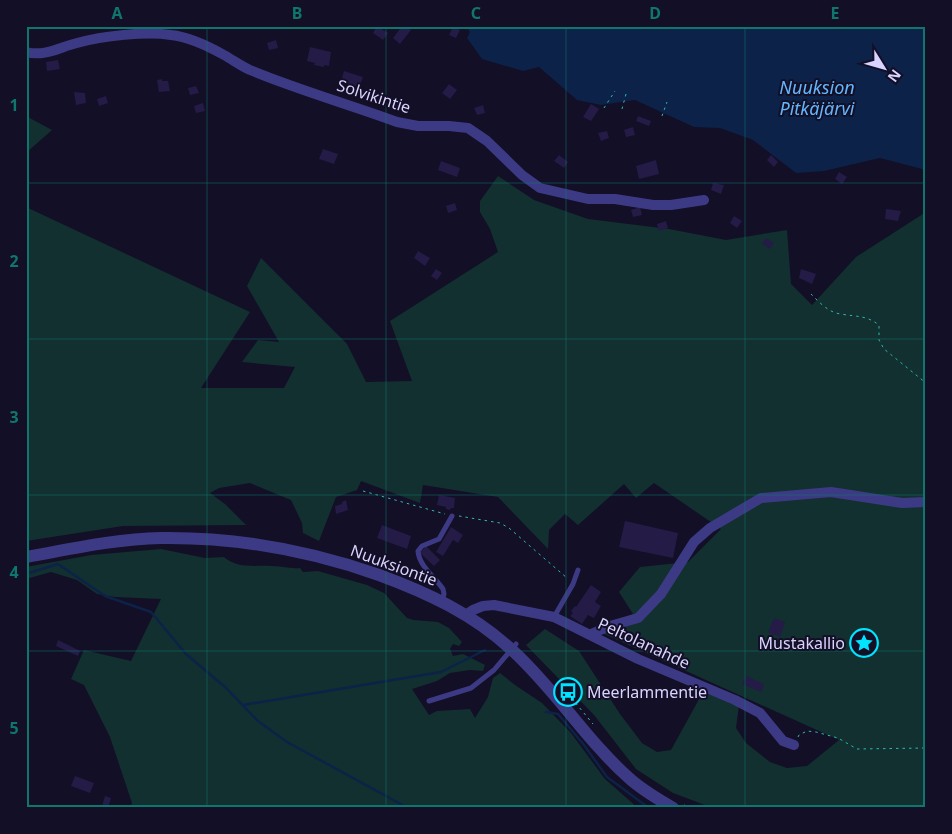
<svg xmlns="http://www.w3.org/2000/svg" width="952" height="834" viewBox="0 0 952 834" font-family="'Noto Sans',sans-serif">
	<rect width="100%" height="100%" fill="#130f26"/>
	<path fill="#12302f" d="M26 116 52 130 26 153Z
		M498 176 534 200 588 219 669 229 726 240 787 230 791 284 812 305 856 257 926 212V808H713L673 793 636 769 594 715 526 645 545 629 579 651 620 714 642 743 657 752 671 750 703 692 739 705 736 728 746 743 770 762 787 768 807 766 839 740 593 629 633 614 619 592 640 567 688 562 721 529 654 483 636 498 624 484 578 525 565 514 549 530 548 549 498 497 423 485 420 503 361 481 357 490 336 497 319 541 303 533 302 523 291 500 250 483 219 488 210 493 225 504 246 525 123 526 26 541V207L250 312 201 388H284L295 367 242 362 258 340 279 342 247 286 261 258 347 344 366 382 412 381 390 321 498 252 490 229 480 212V201Z
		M161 549 205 558 224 557C238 569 254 565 271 566 281 566 290 569 300 568L303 572 318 571 367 585 384 593 407 618 414 620 438 622 449 628 462 642 459 646 453 644 450 649 453 656 463 654 485 665 483 671 470 670 450 673 437 681 412 689 429 715 437 711 470 709 475 718 488 697 493 678 500 673 515 685 542 703 571 733 605 779 638 808H130L132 803 110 737 84 685 71 679 84 650 131 661 161 599 115 597 97 594 77 580 51 572 26 579V567L91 555Z"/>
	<path fill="#0c2248" d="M466 26H926V170L880 158 824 171 796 173 753 140 720 128 694 127 635 100 601 105 577 100 539 67 523 71 482 59 467 38 470 32Z"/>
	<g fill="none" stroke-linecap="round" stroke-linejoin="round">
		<path stroke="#0c2248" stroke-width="2.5" d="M26 574 58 564 105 596 151 612 186 654 225 687 258 721 287 742 408 808
			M243 705 441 672 485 650
			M546 712 558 714 584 745 607 777 649 808"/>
	</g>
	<path fill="#241b47" d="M377 26 388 33 383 40 373 33Z
		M402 26H406L411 30 400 44 393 38Z
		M453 27 460 30 456 38 449 35Z
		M276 40 278 48 269 50 267 43Z
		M310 47 331 52 329 66 324 65V67L314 65 315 63 307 61Z
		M58 60 60 69 47 71 46 62Z
		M344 71 363 77 359 88 341 82Z
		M162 79V81H168L170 91 159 92 157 80Z
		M449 84 457 90 450 99 442 93Z
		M196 86 199 93 190 95 188 88Z
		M74 92 85 93 86 103 76 105Z
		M106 96 108 103 99 106 97 99Z
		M203 103 205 111 196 113 194 106Z
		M591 104 599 109 591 121 583 117Z
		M483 105 485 113 477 115 474 108Z
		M638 116 651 121 649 126 636 121Z
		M633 127 635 135 626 137 624 130Z
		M607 131 609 138 601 141 598 133Z
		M323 149 338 154 334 164 319 159Z
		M559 155 568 162 564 168 554 161Z
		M771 155 778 162 774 167 767 160Z
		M656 160 659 174 639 179 636 166Z
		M441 161 460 168 457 177 438 170Z
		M839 172 847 177 842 184 835 179Z
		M713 183 724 185 721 194 711 190Z
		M455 203 457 210 448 213 446 206Z
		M640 207 642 215 633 217 631 210Z
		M886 209 901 211 898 221 885 219Z
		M734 216 742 221 737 228 730 223Z
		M666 221 668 228 659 231 657 224Z
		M766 238 774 243 770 249 762 244Z
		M418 251 430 258 425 266 414 258Z
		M436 269 442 273 437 280 431 276Z
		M801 269 816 274 812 284 799 278Z
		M439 495 455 498 454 508H451L450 510 446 509V507L437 505Z
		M346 500 348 510 336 514 335 506 342 504V502Z
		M625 521 678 533 673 558 619 547Z
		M382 525 411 536 407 549 377 538Z
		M451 527 463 535 458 543 453 540 443 556 436 552Z
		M426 546 440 560 434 566 420 553Z
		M591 585 601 592 595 602 601 606 594 618 588 615 582 624 570 616 573 613 571 611 575 606 576 607Z
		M774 618 785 622 780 637 768 632Z
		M58 640 80 651 78 656 56 646Z
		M746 676 764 684 761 692 742 684Z
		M75 776 94 783 90 793 71 786Z
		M105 796 111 798 108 808 102 806Z"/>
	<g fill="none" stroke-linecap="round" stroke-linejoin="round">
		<path stroke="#2fb8b0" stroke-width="1" stroke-dasharray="2.5 4" stroke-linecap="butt" d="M604 108 615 91
			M622 109 626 94
			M662 116 667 102
			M811 294C819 302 829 313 841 314 857 317 866 315 879 325V340L884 349 926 383
			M363 491 445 514
			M459 516 500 523 509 528 567 578
			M559 683 593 724
			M798 737 799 735 807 731 816 732 838 738 857 749 926 748
			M684 805 691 808"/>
		<path stroke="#3d3a85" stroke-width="5" d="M442 600 444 594 443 589C435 577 419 566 418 551L422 546 439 539 452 516
			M554 617 573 584 578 570
			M429 701 471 688 494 670 516 644"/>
		<path stroke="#3d3a85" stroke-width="10" d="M26 52C45 57 60 47 77 43 102 36 146 31 171 35 190 37 208 46 224 55 233 60 241 66 250 70 298 90 348 104 397 122L418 126H449L468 128 487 141 522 175 540 188 588 199H615L653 205H671L704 200
			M467 614 473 610 483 606 494 605 554 617 638 659 735 700 760 713 783 741 794 745
			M591 634 610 626 638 618 661 594 694 542 710 528 761 498 831 492 902 503 926 502"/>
		<path stroke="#3d3a85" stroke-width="12" d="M26 557C71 549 115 539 161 538 236 537 308 550 379 575 428 593 473 614 512 650 555 689 586 740 629 778 642 790 658 799 673 808"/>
	</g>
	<path fill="none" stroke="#0f766e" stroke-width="1" stroke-opacity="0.55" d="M207 26V808M386 26V808M566 26V808M745 26V808M26 183H926M26 339H926M26 495H926M26 651H926"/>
	<defs>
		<symbol id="sight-ring" viewBox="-11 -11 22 22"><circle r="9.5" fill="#130f26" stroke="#00e5ff" stroke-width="1.5"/><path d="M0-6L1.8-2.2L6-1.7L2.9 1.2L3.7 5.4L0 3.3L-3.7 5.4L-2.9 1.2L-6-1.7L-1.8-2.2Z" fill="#00e5ff"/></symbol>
		<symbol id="bus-ring" viewBox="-11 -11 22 22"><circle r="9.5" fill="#130f26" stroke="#00e5ff" stroke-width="1.5"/><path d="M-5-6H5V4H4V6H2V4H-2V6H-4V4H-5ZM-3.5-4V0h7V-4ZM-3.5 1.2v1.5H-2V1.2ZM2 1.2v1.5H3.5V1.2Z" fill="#00e5ff"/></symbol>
	</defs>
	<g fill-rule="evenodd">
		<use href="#sight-ring" x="848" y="627" width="32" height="32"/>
		<use href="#bus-ring" x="552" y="676" width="32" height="32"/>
	</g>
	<g text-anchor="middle" stroke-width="4" stroke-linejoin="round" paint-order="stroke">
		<g font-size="16" fill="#d9d4ff" stroke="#130f26">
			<text transform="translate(374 96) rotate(18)" y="6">Solvikintie</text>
			<text transform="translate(394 565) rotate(20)" y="6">Nuuksiontie</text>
			<text transform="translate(644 643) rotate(25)" y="6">Peltolanahde</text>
		</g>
		<g font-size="16" fill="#d9d4ff" stroke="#130f26" text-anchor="end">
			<text x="845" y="649">Mustakallio</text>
			<text x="587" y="698" text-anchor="start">Meerlammentie</text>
		</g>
		<g font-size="18" font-style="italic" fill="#62b6ff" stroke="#130f26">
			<text x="817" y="94">Nuuksion<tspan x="817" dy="21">Pitkäjärvi</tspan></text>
		</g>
	</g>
	<rect width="952" height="834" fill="none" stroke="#130f26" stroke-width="55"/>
	<g transform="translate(884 68) rotate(127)" stroke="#130f26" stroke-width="4" paint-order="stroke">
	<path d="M0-4L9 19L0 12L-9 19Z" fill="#d9d4ff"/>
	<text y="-8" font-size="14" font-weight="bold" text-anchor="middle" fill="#d9d4ff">N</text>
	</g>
	<rect x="28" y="28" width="896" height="778" fill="none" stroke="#0f766e" stroke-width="2"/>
	<g font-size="16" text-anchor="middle" font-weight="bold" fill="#0f766e">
		<text x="117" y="19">A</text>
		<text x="297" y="19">B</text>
		<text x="476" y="19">C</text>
		<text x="655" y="19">D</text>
		<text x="835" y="19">E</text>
		<text x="14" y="111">1</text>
		<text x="14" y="267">2</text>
		<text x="14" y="423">3</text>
		<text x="14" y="578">4</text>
		<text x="14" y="734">5</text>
	</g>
</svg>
